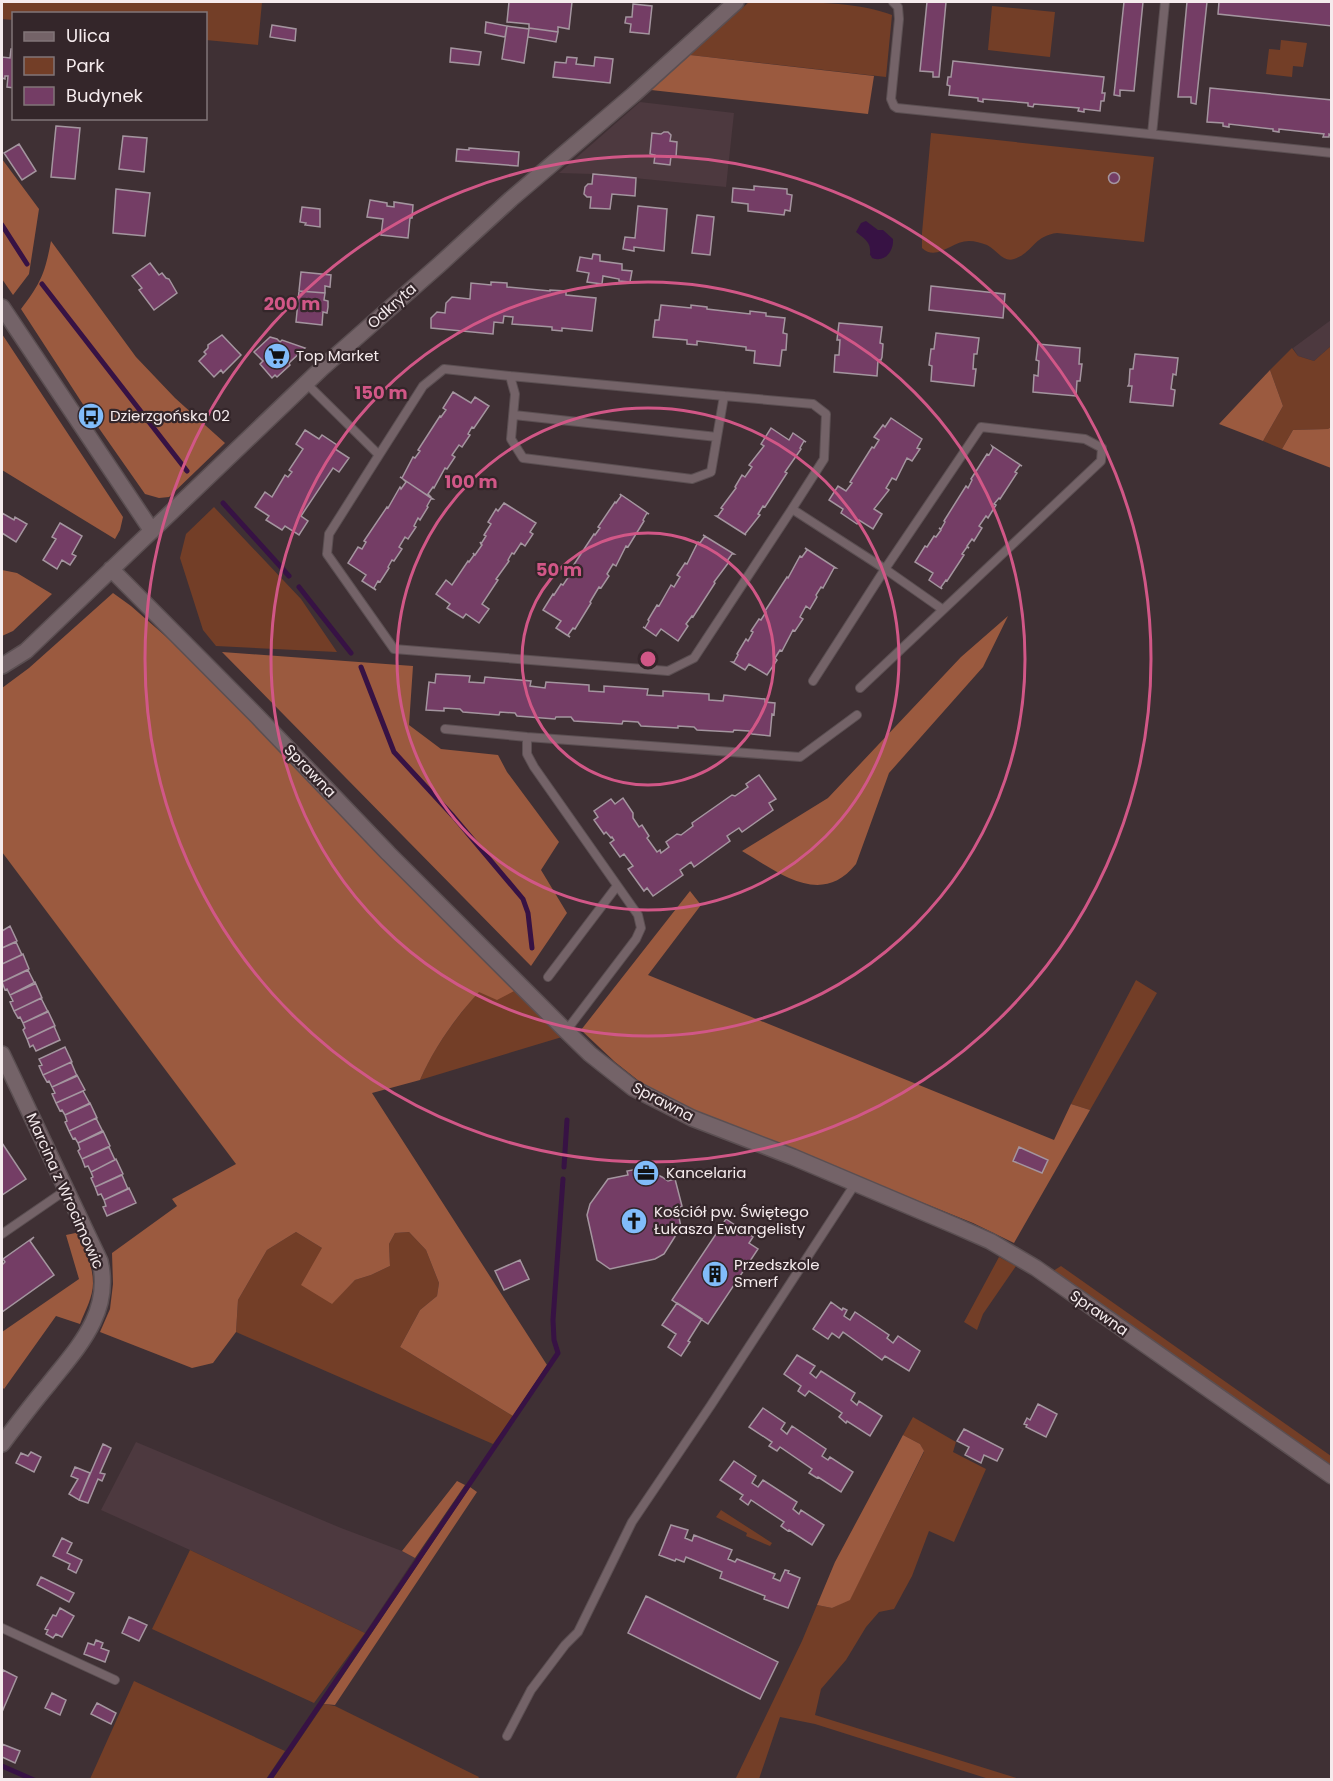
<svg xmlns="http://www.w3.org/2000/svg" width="1333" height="1781" viewBox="0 0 1333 1781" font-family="Poppins,sans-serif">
	<rect width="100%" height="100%" fill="#3f3034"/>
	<path fill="#4d393f" d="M640 102 734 113 726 187 593 174 559 173Z
		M1331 320V346L1314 361 1298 356 1293 348Z
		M136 1442 341 1528 402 1551 415 1558 365 1633 190 1550 101 1510Z"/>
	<path fill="#733e27" d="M2 2H262L258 45 206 40V14H14L13 20 2 19Z
		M749 2C791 2 855 0 892 15L886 77 690 55Z
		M992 6 1055 12 1050 57 988 50Z
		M1281 40 1307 43 1303 67 1293 66 1292 77 1266 74 1269 49 1280 50Z
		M931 133 1154 157 1144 242 1057 233C1033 236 1033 253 1014 259 1003 263 996 249 987 245 981 243 975 241 969 241 951 241 937 262 922 248V233Z
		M1331 346V427L1328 429 1293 430 1282 449 1263 441 1283 406 1270 370 1292 348 1298 356 1314 361Z
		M214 507 301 599 337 652 216 646 203 630 180 558 186 534Z
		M1136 980 1157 993 1090 1110 1071 1104Z
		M516 990 562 1037 420 1080C434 1047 456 1018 479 991Z
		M296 1232 322 1248 331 1304 355 1280 371 1275 390 1266 389 1244 395 1233 409 1232 426 1250 439 1283 437 1296 420 1310 400 1347 513 1416 493 1444 236 1332 238 1300 267 1250Z
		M999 1257 1016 1266 983 1314 977 1330 964 1322Z
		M1061 1266 1331 1456V1467L1053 1271Z
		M913 1417 956 1442 953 1452 986 1469 954 1542 929 1531 912 1576 894 1609 879 1612 866 1627 846 1660 821 1689 815 1715 1020 1779H989L815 1724 780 1717 759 1779 735 1780 802 1641 817 1605 832 1608 850 1599 924 1452 920 1444 903 1435Z
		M721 1510 772 1543 770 1546 746 1536 747 1533 716 1517Z
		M190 1550 365 1633 314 1703 152 1629Z
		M134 1681 285 1751 266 1779H90Z
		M324 1704 335 1706 479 1777 477 1780H272Z"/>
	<path fill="#9b5a3f" d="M690 55 874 76 868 114 651 90Z
		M2 159 39 209 29 274 13 295 2 279Z
		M51 241 136 357 175 398 225 443 169 497 159 498 145 494 96 424 98 421 89 408 86 409 21 309C41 283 45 273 51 241Z
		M2 334 123 517 120 530 115 539 2 470Z
		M1270 370 1283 406 1263 441 1219 424Z
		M1331 427V468L1282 449 1293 430 1328 429Z
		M2 570 17 573 52 594 13 631 2 636Z
		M113 593 131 606 179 648 516 990 497 1000 479 992C455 1018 434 1048 420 1080L372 1093 547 1365 513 1416 400 1347 420 1310 437 1296 439 1283 426 1250 409 1232 395 1233 389 1244 390 1266 371 1275 355 1280 332 1304 301 1285 322 1248 296 1232 267 1250 238 1300 236 1332 213 1363 192 1368 100 1332 110 1309 113 1284 112 1253 177 1206 172 1199 236 1164 2 852V688L29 668Z
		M1008 616 983 667 889 773 856 864C821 908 778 872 742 851L828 798 961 657Z
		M222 652 413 666 409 725 441 749 498 755 507 772 559 842 541 870 567 913 531 966Z
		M690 891 701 905 648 975 1054 1140 1071 1104 1090 1110 1014 1243 973 1223 698 1112 644 1085 615 1062 581 1030Z
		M80 1232C85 1248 93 1266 93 1283 93 1297 85 1311 80 1324L56 1316 4 1389 2 1387V1332L79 1279 66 1235Z
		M903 1435 920 1444 924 1451 850 1600 832 1608 817 1605 835 1562Z
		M457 1481 465 1485 415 1558 402 1551Z
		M470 1487 477 1492 335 1705 324 1704Z"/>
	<path fill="#371244" d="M866 221 878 230H883L893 239C894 251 885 263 872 258 868 251 871 257 870 250 870 241 862 237 856 232L861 223Z"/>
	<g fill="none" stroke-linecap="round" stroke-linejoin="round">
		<path stroke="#371244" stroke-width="5" d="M2 225 27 264
			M42 284 187 471
			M223 503 289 576
			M299 587 351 653
			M361 667 394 752 453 816 523 899 528 913 532 948
			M564 1167 567 1120
			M2 1766 34 1780
			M269 1780 558 1353 554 1340 553 1320 563 1179"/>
	</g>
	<path fill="#743d65" stroke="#a4959f" stroke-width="1.5" d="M509 2H572L569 29 558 27V32L529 28V24L507 22Z
		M927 2H946L939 77H933V72L920 71Z
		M1124 2H1143L1134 91 1120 90V96L1114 95Z
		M1187 2H1207L1196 104 1191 103V97H1178Z
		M1219 2H1332V26L1218 14Z
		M633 4 652 6 649 34 630 32 631 24 625 23 626 17H632Z
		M486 22 507 26 505 37 485 33Z
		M272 25 296 29 295 41 270 37Z
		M507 26 529 29 524 63 502 59Z
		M529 28 558 32 556 42 528 37Z
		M451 48 481 52 479 65 450 62Z
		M11 49H14V88L7 87 8 76H5V79L2 78V57L10 58Z
		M567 57 577 58 576 64 594 66 595 57 613 59 610 83 553 77 555 62 566 63Z
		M953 61 1104 77 1102 93H1105L1104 101H1101L1100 111 1084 109V112L1078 111 1079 108 1034 104 1033 107 1028 106V103L983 99V102L978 101V98L949 95 950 86 947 85 948 77H951Z
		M1210 88 1332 100V135L1329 134V137H1323L1324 134 1279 129V132L1273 131V129L1229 124V127L1223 126V123L1207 122Z
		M56 126 80 128 75 179 51 177Z
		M664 132H668L671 135 670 141 677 142 676 157 671 156 670 165 654 163 655 155 650 154 652 133 661 134Z
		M123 136 147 138 144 172 119 169Z
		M19 144 36 171 22 180 4 153Z
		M469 148 519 152 518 166 456 161 457 149 469 150Z
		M1108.5 178a5.5 5.5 0 1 1 11 0a5.5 5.5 0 1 1-11 0Z
		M593 174 636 178 635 196 612 194 610 209 590 208 591 197H587L584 194 585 187 588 184H592Z
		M754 186 787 189V194L792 195 790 211 785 210 784 215 748 211V204L732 202 733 188 754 190Z
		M116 189 150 193 145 236 113 233Z
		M370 200 387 203V206L394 207V202L413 205 412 218H410L408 238 381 235 383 219 367 217Z
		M638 206 667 209 664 251 634 247V251L623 249 625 237 635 238Z
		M302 207 320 209V227L305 225 306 223 300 222Z
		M697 215 714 217 710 255 692 253Z
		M593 254 600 255V261L622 264V270L632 271 630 282 619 281V279L603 276 602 284 587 282 589 273 577 271 580 257 592 259Z
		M150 263 159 275 162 273 166 278 169 279 177 293 154 310 139 290 142 288 132 276Z
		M301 272 331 275 330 287 325 286V293L299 291Z
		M491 282 507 283V287L550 291V290L566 291V295L596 298 592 331 562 328V331L552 330V327L512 324 513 317 504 316 503 323 494 322 493 334 431 328V318L437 312 445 313 446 303 452 297 470 299 471 283 491 285Z
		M931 286 1005 294 1003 318 929 310Z
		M299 291 325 293 324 300 328 301V307L327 313 323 312 322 325 296 322Z
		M661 305 691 308V305L707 307V309L750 314V311L766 313V316L785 318 783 333 787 334 786 350H782L780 366 754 363 755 351 746 350V347L697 341V345L687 344V340L653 337 655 320H659Z
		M839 323 882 327 880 343 883 344 882 357 881 360H878L877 376 834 372 835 355H839L840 340H837Z
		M936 333 979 338 977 354H974L973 369H976L974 386 931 381 932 366 929 365 931 349H934Z
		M222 335 241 355 223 373 221 370 214 377 199 361 206 354 204 352 208 348V345Z
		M270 337 277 339 280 342 282 340 305 348 289 363 290 365 277 377 275 375 272 378 260 364 263 361 254 352Z
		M1038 344 1080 348 1079 364H1082L1080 381H1077L1076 396 1033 392 1034 375 1038 376 1039 361 1036 360Z
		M1135 354 1178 358 1176 375 1173 374 1171 389 1175 390 1173 406 1130 402 1132 386H1128L1129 384 1130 369H1133Z
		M453 392 471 403 475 397 489 406 474 428 472 427 468 434 470 435 462 447 459 445 452 455 455 457 447 469 445 468 434 488 433 487 428 494 431 497V498L400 477 402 478 413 457 415 458 420 451 418 450 440 416 441 417 446 410 443 408Z
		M891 418 922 439 917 448 920 449 912 461 907 458 896 480 892 478 886 488 889 490 874 509 882 514 873 529 859 520 857 524 841 513 843 509 829 500 838 486 846 491 852 483 850 482 872 447 874 448 879 440 874 437 883 425 885 427Z
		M771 428 789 440 793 433 806 442 804 441 800 448 801 449 785 472 787 473 765 507 763 506 758 514 760 515 745 534 746 535 716 516H718L723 509 721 508 736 488 735 487 742 475 745 477 752 467 749 465 764 446 761 444Z
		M305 430 319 439 322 435 337 445 335 449 349 458 339 472 333 468 301 516 308 521 299 535 285 526 282 530 266 520 269 516 255 507 265 492 272 497 285 475 288 477 292 472 289 470 303 449 296 444Z
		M992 446 1022 466 1020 465 1015 472 1017 473 1000 499 999 498 994 504 996 505 988 518 986 516 979 526 982 528 974 541 972 539 967 546 969 548 967 547 962 554 964 555 947 581 946 580 941 587 942 589 929 580 933 573 915 562 925 546 927 547 934 536 936 537 941 530 939 528 941 529 945 522 944 521 966 486 968 488 972 480 971 479 987 454 989 455 993 448Z
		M403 479 433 499H431L427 506 428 507 420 520 418 518 414 526 416 527 408 539 405 537 399 547 402 549 394 561 392 560 388 567 389 568 380 582 378 581 374 588 376 590 362 581 366 575 348 563 358 547 362 549 366 542 364 541 387 507 388 508 400 487 401 489 406 482Z
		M620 494 649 514 647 513 643 520 644 521 628 547 626 546 616 566 613 564 607 574 609 576 601 588 599 587 590 602 591 603 575 629 573 628 568 635 570 637 556 628 561 621 543 610 553 594 554 595 561 584 563 585 573 570 571 569 594 534 595 535 600 528 598 527 615 502 616 503 621 496Z
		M504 503 536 523 530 532 533 534 525 546 521 543 514 554 512 553 508 560 509 561 496 579 498 580 482 604 489 609 479 623 466 614 463 618 447 608 450 604 436 594 446 580 452 585 468 561 469 562 474 555 473 553 475 555 482 545 480 542 481 544 486 536 484 535 491 524 488 522 496 509 498 511Z
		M2 513 14 520 15 517 27 524 16 542 2 533Z
		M60 523 82 536 72 554 76 556 70 565 62 560 57 569 43 560 56 539 52 537Z
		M703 535 734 554H732L727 561 729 562 714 582 715 583 693 617 692 616 686 624 688 626 678 641 661 629 656 636 643 627 645 628 649 621 648 620 657 605 659 606 671 585 674 587 680 577 677 575 685 563 687 564 698 542 700 543 705 536Z
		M805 548 836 568H834L823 588 821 587 816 595 817 597 810 609 806 606 800 617 803 619 795 631 793 630 782 651 780 650 775 658 777 660 767 675 749 664 745 670 732 662H734L738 655 737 654 746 639 748 641 753 632 751 631 759 619 761 620 766 612 765 611 787 577 788 578 800 556 802 557 807 550Z
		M436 674 470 676 469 682 484 683 485 677 531 681 530 686 545 688 546 682 589 685V691L604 692V686L648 689 647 695 663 696V691L709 694V700L723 701 724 695 765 699V702L775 703 774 715 772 714 770 736 752 734 749 731 734 730 733 732 697 730 694 727 678 726V728L641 726 638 722 623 721 622 724 574 721 571 717H556L555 719 517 716 515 713 500 712 499 715 463 712 460 709 444 708V711L426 710 429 682 435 683Z
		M759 775 776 799 769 803 773 810 742 832 739 828 727 836 730 841 694 867 691 862 680 870 683 875 653 896 647 888 644 891 628 869 633 866 624 854 620 857 610 843 614 840 612 837 611 838 606 832 604 834 594 820 598 817 594 811 611 799 615 804 623 798 633 813V818L639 827 642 825 649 836 647 838 657 852 660 850 661 853 669 847 666 842 677 834 681 835 693 826 692 823 732 795 735 796 748 787 746 784Z
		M10 926 17 941 2 948V931Z
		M16 942 22 955 2 964V948Z
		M23 954 29 969 2 982V964Z
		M28 970 35 984 10 995 7 989 5 990 2 982Z
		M35 982 42 998 14 1011 10 1002 13 1001 10 995Z
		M41 998 48 1012 23 1023 20 1017 18 1018 14 1011Z
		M48 1011 55 1026 27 1039 23 1030 25 1028 23 1023Z
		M54 1026 60 1040 36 1051 33 1045 30 1047 27 1039Z
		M65 1047 72 1062 43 1075 39 1066 42 1065 39 1059Z
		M71 1062 77 1076 52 1087 49 1081 47 1082 43 1075Z
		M77 1075 85 1090 56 1103 52 1094 55 1093 52 1087Z
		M83 1091 90 1104 65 1115 62 1110 60 1111 56 1103Z
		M90 1103 97 1118 69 1131 65 1122 67 1121 65 1115Z
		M96 1118 103 1132 78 1143 75 1138 73 1139 69 1131Z
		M102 1131H103L110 1146 82 1159 78 1151 80 1149 78 1143Z
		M2 1143 26 1179 2 1195Z
		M109 1147 115 1160 91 1172 88 1166 85 1167 82 1159Z
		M1019 1147 1048 1160 1042 1173 1013 1161Z
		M116 1159 123 1174 95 1187 91 1178 93 1177 91 1172Z
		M654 1166 656 1174 662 1177 668 1181 675 1179 682 1206 677 1208 681 1227 664 1254 655 1259 610 1269 597 1260 587 1215 590 1204 608 1179 628 1175 627 1171Z
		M122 1175 128 1189 104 1200 101 1194 98 1195 95 1187Z
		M129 1188 136 1203 107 1216 103 1207 106 1206 104 1200Z
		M726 1219 753 1237 749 1243 758 1249 708 1324 672 1300Z
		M34 1237 30 1241 54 1275 2 1312V1265L5 1262 3 1259Z
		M520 1260 529 1279 504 1290 495 1271Z
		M831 1302 842 1310 843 1308 847 1310 844 1316 850 1320 855 1312 889 1335 887 1338 893 1343 898 1336 920 1351 909 1371 885 1356 882 1360 843 1332 839 1338 832 1333 828 1339 813 1329Z
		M677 1303 702 1319 688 1341 690 1342 681 1356 668 1347 676 1334 662 1325Z
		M797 1355 815 1366 810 1373 816 1378 821 1371 855 1393 851 1400 857 1405 859 1401 882 1416 870 1436 847 1421 846 1423 839 1417 842 1413 809 1391 805 1396 798 1391 801 1386 784 1374Z
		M1038 1404 1057 1414 1046 1437 1026 1427 1027 1425 1024 1424 1027 1418 1030 1420Z
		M763 1408 785 1423 781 1429 787 1434 792 1426 826 1449 822 1456 828 1460 830 1457 853 1472 841 1492 818 1477 817 1478 809 1473 812 1469 780 1447 777 1451 769 1446 772 1442 749 1427Z
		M964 1429 1003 1449 997 1461 984 1455 981 1463 965 1455 969 1447 957 1441Z
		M103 1444 111 1448 100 1473 105 1474 102 1481 98 1479 88 1503 79 1500Z
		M31 1452 41 1457 34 1472 16 1463 21 1453 28 1456Z
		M734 1461 756 1476 752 1483 758 1487 763 1480 797 1502 793 1509 799 1514 801 1510 824 1525 812 1545 789 1530 788 1531 781 1526 784 1522 751 1500 748 1505 740 1499 743 1495 720 1480Z
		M75 1467 90 1473 79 1500 69 1494 78 1479 71 1476Z
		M671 1525 688 1530 685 1538 692 1541 694 1535 732 1550 728 1559 735 1562 737 1559 775 1574 773 1578 780 1581 785 1570 789 1571 788 1573 800 1578 788 1608 764 1599 765 1596 720 1578 722 1572 686 1557 684 1562 676 1559 675 1561 659 1555Z
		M62 1538 72 1543 67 1553 82 1560 76 1573 68 1569 70 1564 53 1556Z
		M41 1577 74 1593 69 1602 37 1585Z
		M646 1596 778 1662 760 1699 628 1633Z
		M60 1608 74 1616 62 1637 56 1634 53 1638 46 1634 48 1630 45 1629 53 1615 56 1616Z
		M129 1617 147 1625 139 1641 122 1633Z
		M96 1640 103 1643 101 1648 109 1651 105 1662 84 1654 88 1643 94 1645Z
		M3 1670 17 1677 2 1712V1674Z
		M52 1693 66 1700 60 1715 45 1708Z
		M97 1703 116 1713 111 1724 91 1714Z
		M2 1744 20 1751 15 1763 2 1757Z"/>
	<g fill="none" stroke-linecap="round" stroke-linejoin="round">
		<defs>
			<path id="lane" d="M893 2 898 7 899 19 891 99 894 106 897 108 1332 153
				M1152 134 1165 2
				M510 376 724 396
				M306 383 379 455 423 386 444 369 510 376 515 394 511 439 523 458 692 479 711 472 724 396 813 404 826 414 824 459 792 509 885 569 981 427 1085 439 1102 448 1101 461 860 688
				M514 415 717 437
				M379 455 329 534 327 554 394 649 668 671 694 658 792 509
				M813 681 885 569 942 609
				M445 729 527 737 800 757 857 715
				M527 737V754L534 767 638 915 641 928 636 939 566 1031
				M548 977 617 886
				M2 1234 66 1190
				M2 1628 115 1680
				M507 1736 531 1690 565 1645 578 1632 632 1522 711 1405 855 1184"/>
			<path id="street" d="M2 307 152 531
				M111 569 257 716 388 853 560 1025 590 1054 633 1088 692 1118 793 1157 956 1226 990 1241 1036 1268 1332 1476
				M2 666 26 651 322 368 439 265 511 199 633 95 736 2
				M2 1054 100 1261C112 1313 78 1347 48 1385 32 1404 17 1424 2 1444"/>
		</defs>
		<use href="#lane" stroke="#5b4f52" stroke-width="10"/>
		<use href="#street" stroke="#5b4f52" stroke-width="18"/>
		<use href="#lane" stroke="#746368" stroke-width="8"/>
		<use href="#street" stroke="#746368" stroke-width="15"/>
	</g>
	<g fill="none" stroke="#d15787" stroke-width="3">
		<circle cx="648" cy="659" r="126"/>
		<circle cx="648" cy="659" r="251"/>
		<circle cx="648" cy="659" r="377"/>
		<circle cx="648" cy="659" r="503"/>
	</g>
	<defs>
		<symbol id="supermarket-disc" viewBox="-11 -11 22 22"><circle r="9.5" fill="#81bcfa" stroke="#34262a"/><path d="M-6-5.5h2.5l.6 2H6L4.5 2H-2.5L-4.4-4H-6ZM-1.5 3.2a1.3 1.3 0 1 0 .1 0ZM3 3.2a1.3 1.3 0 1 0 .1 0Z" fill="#111"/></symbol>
		<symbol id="bus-disc" viewBox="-11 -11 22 22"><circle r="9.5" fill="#81bcfa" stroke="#34262a"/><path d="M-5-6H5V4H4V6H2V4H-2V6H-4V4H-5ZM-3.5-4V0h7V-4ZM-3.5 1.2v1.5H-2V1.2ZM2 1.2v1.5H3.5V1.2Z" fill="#111"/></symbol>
		<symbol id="office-disc" viewBox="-11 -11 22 22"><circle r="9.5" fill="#81bcfa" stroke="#34262a"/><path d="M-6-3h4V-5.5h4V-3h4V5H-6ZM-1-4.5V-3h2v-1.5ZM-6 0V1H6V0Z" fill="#111"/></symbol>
		<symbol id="church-disc" viewBox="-11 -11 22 22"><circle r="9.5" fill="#81bcfa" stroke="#34262a"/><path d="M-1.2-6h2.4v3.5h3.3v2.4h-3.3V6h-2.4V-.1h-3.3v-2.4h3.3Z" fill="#111"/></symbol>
		<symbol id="building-disc" viewBox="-11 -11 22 22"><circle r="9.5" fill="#81bcfa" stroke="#34262a"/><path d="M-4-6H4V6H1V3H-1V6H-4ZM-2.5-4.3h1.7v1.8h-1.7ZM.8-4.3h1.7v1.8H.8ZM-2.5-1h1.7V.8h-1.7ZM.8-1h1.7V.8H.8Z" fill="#111"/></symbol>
	</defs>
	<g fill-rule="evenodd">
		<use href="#supermarket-disc" x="262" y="341" width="30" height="30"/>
		<use href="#bus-disc" x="76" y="401" width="30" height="30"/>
		<use href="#office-disc" x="631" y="1158" width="30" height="30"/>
		<use href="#church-disc" x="619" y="1206" width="30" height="30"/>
		<use href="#building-disc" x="700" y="1259" width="30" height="30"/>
	</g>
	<g text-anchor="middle" stroke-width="4.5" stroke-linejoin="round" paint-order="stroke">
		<g font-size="15" fill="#f5ebed" stroke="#34262a">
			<text transform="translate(392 306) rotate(-42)" y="5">Odkryta</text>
			<text transform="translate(310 771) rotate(46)" y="5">Sprawna</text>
			<text transform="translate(663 1102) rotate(28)" y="5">Sprawna</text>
			<text transform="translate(65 1191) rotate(66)" y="5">Marcina z Wrocimowic</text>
			<text transform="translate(1099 1313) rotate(35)" y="5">Sprawna</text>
		</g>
		<g font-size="15" fill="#f5ebed" stroke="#34262a" text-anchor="start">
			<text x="296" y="361">Top Market</text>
			<text x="110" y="421">Dzierzgońska 02</text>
			<text x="666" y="1178">Kancelaria</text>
			<text x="654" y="1217">Kościół pw. Świętego<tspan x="654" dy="17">Łukasza Ewangelisty</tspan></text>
			<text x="734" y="1270">Przedszkole<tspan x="734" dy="17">Smerf</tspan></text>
		</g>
	</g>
	<circle cx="648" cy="659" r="9" fill="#d15787" stroke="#34262a" stroke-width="3"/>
	<g font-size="18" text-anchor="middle" font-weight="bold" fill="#d15787" stroke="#34262a" stroke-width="4.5" stroke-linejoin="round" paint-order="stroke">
		<text x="292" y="310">200 m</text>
		<text x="381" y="399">150 m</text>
		<text x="471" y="488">100 m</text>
		<text x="559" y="576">50 m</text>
	</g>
	<rect width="1333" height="1781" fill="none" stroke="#f5ebed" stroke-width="6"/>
	<rect x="12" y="12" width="195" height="108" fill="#34262a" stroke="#817578" stroke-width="1.5"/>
	<rect x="24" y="32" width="30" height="9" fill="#746368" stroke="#817578" stroke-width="1.5"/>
	<text x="66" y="42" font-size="18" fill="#f5ebed">Ulica</text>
	<rect x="24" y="57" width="30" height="18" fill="#733e27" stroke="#817578" stroke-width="1.5"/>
	<text x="66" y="72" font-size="18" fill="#f5ebed">Park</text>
	<rect x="24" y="87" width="30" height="18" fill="#743d65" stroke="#817578" stroke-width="1.5"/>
	<text x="66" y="102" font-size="18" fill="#f5ebed">Budynek</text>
</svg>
